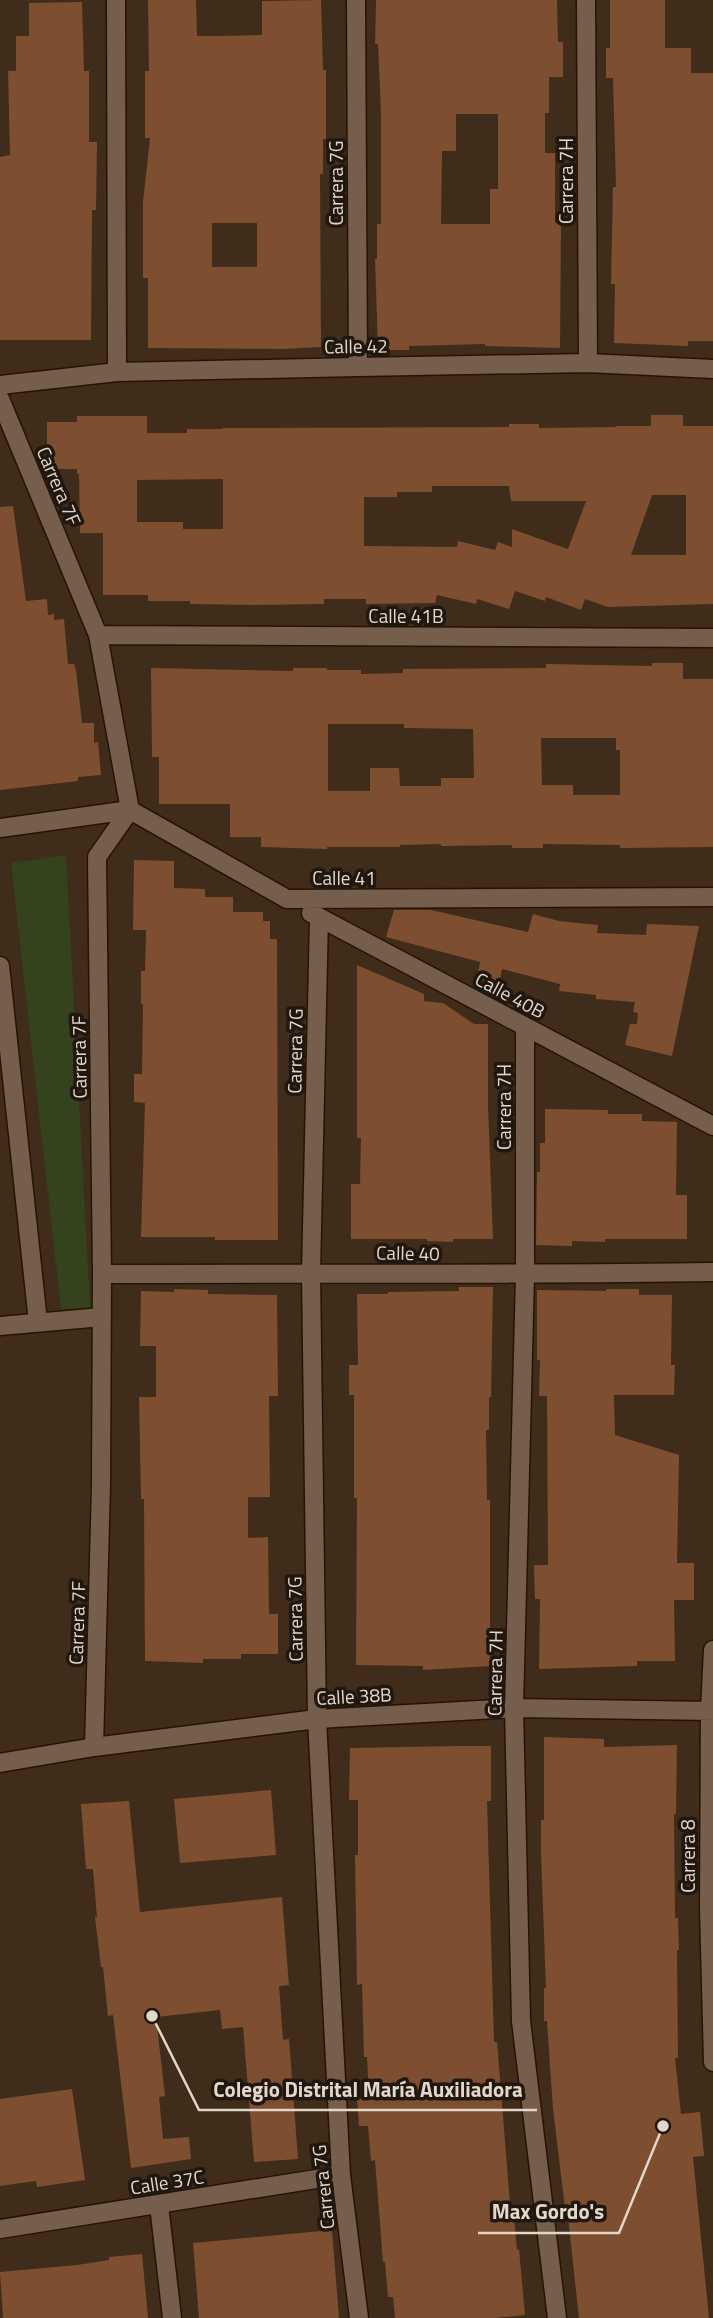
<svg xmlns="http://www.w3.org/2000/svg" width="713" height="2318" viewBox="0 0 713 2318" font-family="'Titillium Web',sans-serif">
	<rect width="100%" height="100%" fill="#402c1a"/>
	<path fill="#34421e" d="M66 855 90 1308 61 1309 11 863Z"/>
	<path fill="#7e4e31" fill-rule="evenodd" d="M148 0H196L197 36H216L262 35V1L321 0 323 70H326V139H323V174H320L321 347 283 349 148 348V278H143V202L150 138H145V71H149ZM212 223H257V267H212Z
		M376 0H557L558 42H563V77H549V113H545V153H555V223H561L560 348 485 346V344L409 346V350H378L375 259H377V224H381V113L378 44H375ZM456 114H498V189H490V224H441L442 151H456Z
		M610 0H665V48H691V73H713V341H688V346L614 343 615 284H611L613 187H616L613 78H606V48H610Z
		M82 2 84 71H89V142H97L96 210H92L91 340H0V157L10 155 8 71H16V36H29V3Z
		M651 415H683V426H713V604L608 607 585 599 581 610 546 597 545 601 515 591 509 609 477 599 476 604 437 595 435 603 366 604V599H324V604L254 605 190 604V601H148V595H103V533H80L79 474H77V469H47V422H77V416H147V433H187V429H223V428L509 427V424H539V428L616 427V426H651ZM223 479V529H183V522H137V480ZM432 486H509L511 501H586L568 549 512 529V547L498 542 495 550 458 541 457 547 364 546V497H397V492H432ZM652 495H686V555H631Z
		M13 506 26 601 47 599 48 615 54 614V620L64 619 68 664H74L76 670 82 723H94V743L98 742 101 775 78 777V781L0 790V507Z
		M652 663H683V679H713V847L620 848V845L543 844V848H512V845L441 846V844L400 845V847H327V849L261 847V837H230V804H159V757H152L151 668 293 671V668H327V670H361V674L403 673V669L546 668V664L652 666ZM328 724H404V728L473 729 474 778H441V786H400L399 768H370V791H328ZM541 738H616V750H620V795H573V785H542Z
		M134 860 174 861V888L205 889V897H233V912H263V921H270V939H277L278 1240H215V1237H141L145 1103 134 1102V1074H142L143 1004H141V971H145L146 930H133Z
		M394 910H431L528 932 533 914 559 921 598 925 597 933 646 935 647 924 699 926 672 1056 625 1045 630 1024H637L638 1013 633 1012 635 1002 596 999V995L559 991 560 984 502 969 499 983 477 979 480 962 386 937Z
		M357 965 424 994V1001L443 1003 474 1024H488V1106L493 1239H453V1242L427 1241V1239H351V1184H360L361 1138H357Z
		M545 1109 608 1110V1114H642V1121L677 1122 676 1195H687V1239H605V1242L572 1241V1246L536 1245 537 1172H540V1143H545Z
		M459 1287H493L491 1397H489V1430H486L487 1500H490V1666L423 1670V1666L356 1665 357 1498H354V1395H349V1365H358L357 1294H388V1292L459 1291Z
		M174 1289 208 1290V1294L277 1295 278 1396H269L270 1497H248V1538L268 1537 269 1614H278V1654H241V1659H203V1663L145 1661 144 1499H141L139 1397H156V1346H140L141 1291 174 1292Z
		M606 1289H639V1295H672L671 1365H675L674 1395H614L615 1435 679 1455 677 1563H694V1600H674L675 1661H637V1666L539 1669 540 1599H535L534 1565H548L547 1396H539L540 1360H537V1290L606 1291Z
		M544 1737 604 1739V1747L677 1745 676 1814H674L675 1918H678L679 1950H677L678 2058H675L681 2114 700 2112 704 2156 693 2157 709 2318H579L567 2208H565L553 2109 547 2021H544V1988H546L541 1854V1820H544Z
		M459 1746H491V1801H487L494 2042H497L511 2216H514L517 2250 519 2249 525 2315 495 2318H395L393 2297H388L385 2262H383L375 2160 371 2161 368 2126H359L357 2099 369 2098 367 2057H364L362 1984 357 1985 355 1855H358V1800H349L350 1748Z
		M271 1790 276 1855 180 1863 174 1799Z
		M129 1801 140 1912 282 1897 289 1985 279 1986 283 2040 289 2039 298 2159 254 2162 243 2027 222 2029 220 2010 156 2017 165 2096 159 2097 163 2139 189 2137 191 2159 131 2168 113 2015 108 2016 103 1967H101L95 1917H97L93 1869H86L81 1804Z
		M72 2089 85 2180 37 2187 36 2181 0 2186V2099Z
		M332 2230 339 2318H199L193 2243Z
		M142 2254 148 2318H3L0 2272 77 2265 109 2260V2257Z"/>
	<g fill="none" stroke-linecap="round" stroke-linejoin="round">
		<defs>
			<path id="minor" d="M116 0 117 372
				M356 0 358 367
				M586 0 588 363
				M0 385 117 372 358 367 588 363 713 369
				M0 399 98 635 130 810 97 857 102 1274 101 1485 94 1747
				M98 635 713 638
				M0 828 130 810 287 899 713 897
				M311 913 713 1126
				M319 917 311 1273 317 1719 341 2175 359 2318
				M0 966 38 1322
				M525 1027V1275L514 1708 521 2021 557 2318
				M102 1274C306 1273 509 1275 713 1272
				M0 1326 102 1317
				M713 1650 710 1710 709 1907 713 2062
				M0 1763 94 1747 317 1719 514 1708 713 1711
				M159 2205 172 2318
				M0 2229 341 2175"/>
		</defs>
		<use href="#minor" stroke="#261403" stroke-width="21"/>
		<use href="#minor" stroke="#755e4b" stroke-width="18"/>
	</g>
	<g text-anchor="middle" stroke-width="7" stroke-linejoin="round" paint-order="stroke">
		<g font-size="19" fill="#e3d6cb" stroke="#20170f">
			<text transform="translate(566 181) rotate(-90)" y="7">Carrera 7H</text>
			<text transform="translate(336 183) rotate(-90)" y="7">Carrera 7G</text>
			<text transform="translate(356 346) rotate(-1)" y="7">Calle 42</text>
			<text transform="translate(59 486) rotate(67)" y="7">Carrera 7F</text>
			<text x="406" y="623">Calle 41B</text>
			<text x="344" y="885">Calle 41</text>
			<text transform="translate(510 995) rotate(28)" y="7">Calle 40B</text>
			<text transform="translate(295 1051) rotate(-89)" y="7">Carrera 7G</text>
			<text transform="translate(79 1057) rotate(-91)" y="7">Carrera 7F</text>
			<text transform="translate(504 1107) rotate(-90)" y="7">Carrera 7H</text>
			<text transform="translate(408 1253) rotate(1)" y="7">Calle 40</text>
			<text transform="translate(295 1619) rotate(-91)" y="7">Carrera 7G</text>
			<text transform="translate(77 1623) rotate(-88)" y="7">Carrera 7F</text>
			<text transform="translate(495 1673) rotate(-89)" y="7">Carrera 7H</text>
			<text transform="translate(354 1696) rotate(-3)" y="7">Calle 38B</text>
			<text transform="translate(688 1856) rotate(-90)" y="7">Carrera 8</text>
			<text transform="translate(167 2182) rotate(-9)" y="7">Calle 37C</text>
			<text transform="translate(323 2187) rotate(-96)" y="7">Carrera 7G</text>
		</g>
	</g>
	<path fill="none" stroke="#e3d6cb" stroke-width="2.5" d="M152 2016L199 2110H537M663 2126L619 2233H478"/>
	<g fill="#e3d6cb" stroke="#20170f" stroke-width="2.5">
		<circle cx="152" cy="2016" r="7"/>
		<circle cx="663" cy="2126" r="7"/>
	</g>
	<g font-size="21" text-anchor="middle" font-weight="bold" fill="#e3d6cb" stroke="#20170f" stroke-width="7" stroke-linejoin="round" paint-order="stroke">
		<text x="368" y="2097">Colegio Distrital María Auxiliadora</text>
		<text x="548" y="2219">Max Gordo's</text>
	</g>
</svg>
